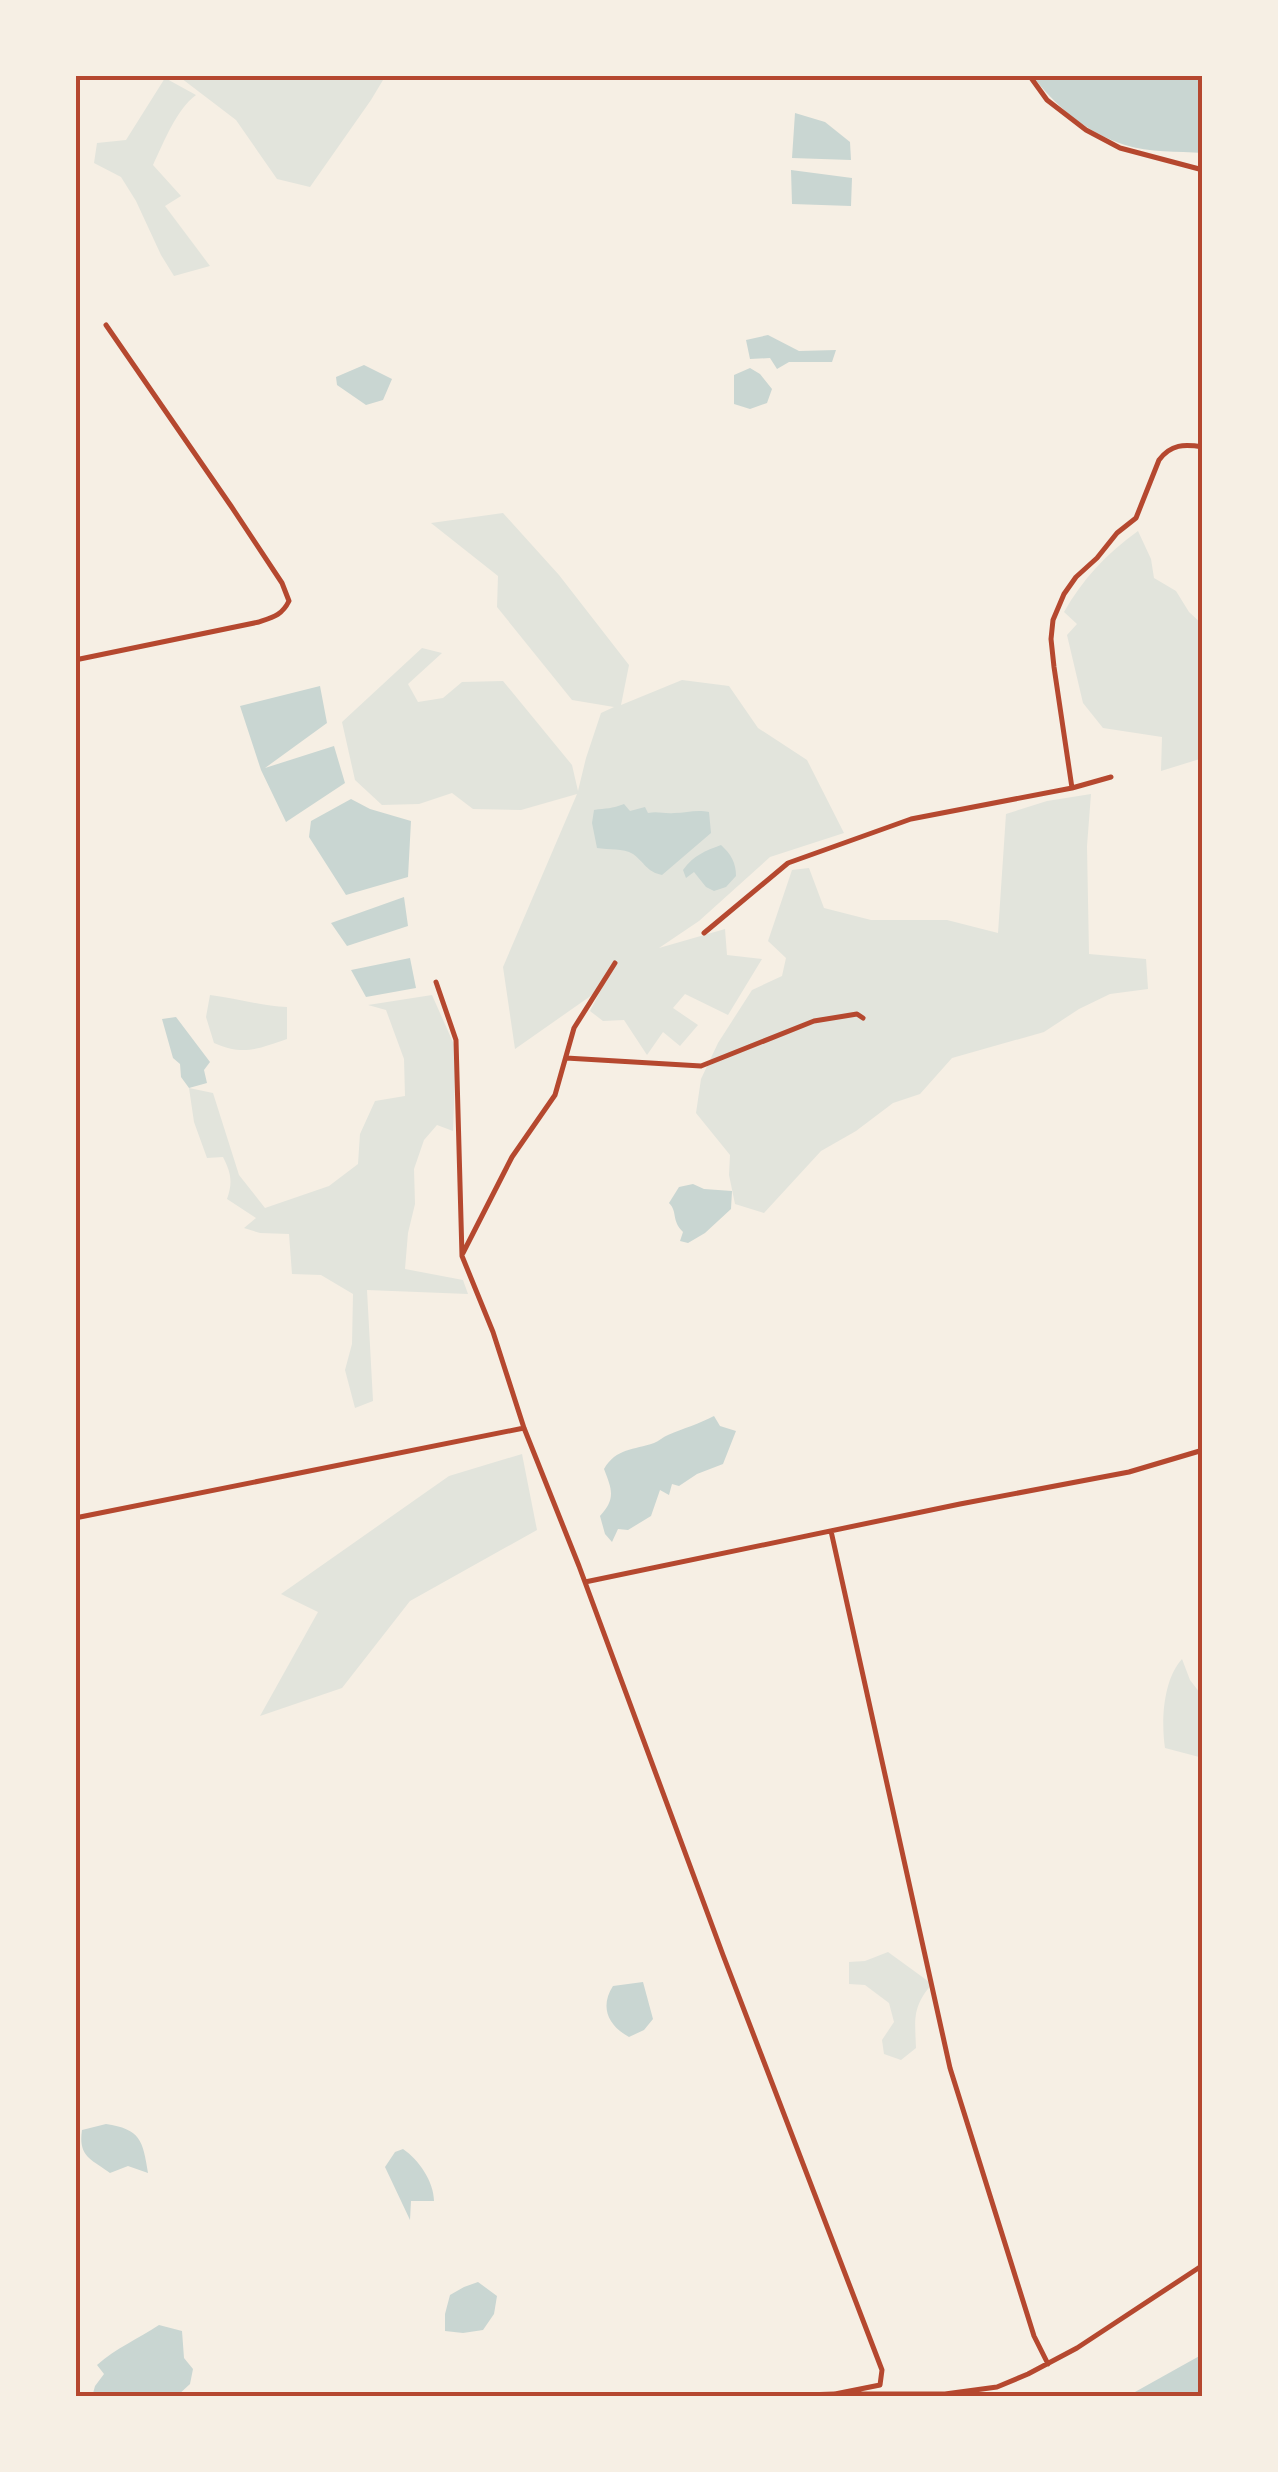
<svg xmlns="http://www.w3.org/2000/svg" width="1278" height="2472" viewBox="0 0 1278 2472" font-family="'Noto Sans',sans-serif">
	<rect width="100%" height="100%" fill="#f6efe4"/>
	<path fill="#e2e4dc" d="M177 75H386L371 100 310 187 277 179 236 120Z
		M165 78 196 95C176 110 164 142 153 165L181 196 165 206 210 266 174 276 161 255 136 201 121 177 94 163 97 143 126 140Z
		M503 513 559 575 629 665 621 705 682 680 729 686 758 728 807 760 844 833 770 857 699 921 659 948 725 929 727 955 762 959 728 1015 685 994 673 1008 698 1025 680 1046 663 1032 647 1055 624 1020 603 1021 590 1011 602 988 515 1049 503 967 577 794 521 810 473 809 452 793 419 804 382 805 355 780 342 722 422 648 442 653 408 684 418 702 443 698 462 682 503 681 572 765 578 791 586 758 601 713 614 707 572 700 497 607 498 576 431 523Z
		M1138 531 1151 559 1154 578 1176 591 1189 612 1203 625V758L1161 771 1162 737 1103 728 1083 703 1067 635 1077 624 1064 612C1082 580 1107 553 1138 531Z
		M1091 794 1087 846 1089 954 1146 959 1148 989 1110 994 1079 1009 1044 1032 952 1058 920 1094 893 1103 856 1131 821 1151 764 1213 735 1204 729 1175 730 1155 696 1113 701 1079 718 1043 752 990 782 976 786 958 768 941 792 870 809 868 824 908 871 920H947L998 933 1006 814 1047 801Z
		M210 995C236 998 261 1006 287 1007V1039C257 1049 244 1056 214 1043L206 1017Z
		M432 995 456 1049 453 1131 437 1125 424 1140 414 1169 415 1204 408 1233 405 1269 463 1280 468 1294 367 1290 373 1401 355 1408 345 1370 352 1344 353 1294 321 1275 292 1274 289 1234 260 1233 244 1228 256 1218 227 1199C233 1182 231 1173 223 1157L207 1158 194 1122 189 1088 213 1093 239 1175 265 1208 329 1186 358 1164 360 1134 375 1101 405 1096 404 1059 386 1010 368 1005Z
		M522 1454 537 1530 410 1601 342 1688 260 1716 318 1612 281 1594 449 1476Z
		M1182 1659 1190 1680 1203 1697V1758L1165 1748C1161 1721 1163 1680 1182 1659Z
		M888 1952 932 1984C912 2007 915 2019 916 2048L901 2060 884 2054 882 2040 894 2022 889 2003 865 1985 849 1984V1962L865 1961Z"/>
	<path fill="#c9d6d2" d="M1032 75H1202L1203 153C1178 151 1149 153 1125 145 1087 133 1055 106 1032 75Z
		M795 113 825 122 850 142 851 160 792 158Z
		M791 170 852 178 851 206 792 204Z
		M768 335 799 351 836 350 832 362H789L777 369 770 358 750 359 746 340Z
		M364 365 392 379 383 400 366 405 337 385 336 377Z
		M750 368 760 374 772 389 767 403 750 409 734 404V375Z
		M320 686 327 723 265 768 334 746 345 783 286 822 261 770 240 706Z
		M351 799 370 809 411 821 408 877 346 895 309 837 311 821Z
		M624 804 630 811 645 807 648 813C658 811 664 814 674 813 687 813 696 809 709 812L711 833 662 875C647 872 644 862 633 854 623 848 609 850 597 848L592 823 594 810C606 808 612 809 624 804Z
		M721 845C731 854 736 863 736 876L726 887 714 891 706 887 694 872 686 878 683 870C694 855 705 851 721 845Z
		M404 897 408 926 347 946 331 923Z
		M410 958 416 988 366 997 351 970Z
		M176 1017 210 1062 204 1070 207 1083 189 1088 181 1077 180 1064 173 1058 162 1019Z
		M693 1184 704 1189 732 1191 731 1209 705 1233 688 1243 680 1241 683 1232C671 1220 678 1212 669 1203L679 1187Z
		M714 1416 720 1426 736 1431 723 1464 697 1474 679 1486 672 1484 669 1495 660 1490 651 1516 628 1530 618 1529 612 1542 605 1534 600 1516C616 1498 612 1490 604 1469 616 1448 634 1450 654 1443 659 1441 663 1437 668 1435 684 1428 699 1424 714 1416Z
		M643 1982 653 2019 644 2030 629 2037C607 2025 600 2006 613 1986Z
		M106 2124C140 2129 143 2140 148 2173L128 2166 110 2173C91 2159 78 2157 82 2130Z
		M403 2149C419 2160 434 2182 434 2201H411L410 2220 385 2167 395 2152Z
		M478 2282 497 2296 494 2314 483 2330 463 2333 445 2331V2314L450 2295 464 2287Z
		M159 2325 182 2331 184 2358 193 2369 190 2384 177 2396 169 2393 158 2397H92L95 2386 104 2374 97 2365C116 2348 138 2339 159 2325Z
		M1203 2354V2397H1126Z"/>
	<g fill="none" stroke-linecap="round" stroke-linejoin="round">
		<path stroke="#b5482f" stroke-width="5" d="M1029 75 1047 100 1086 130 1120 148 1203 170
			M75 660 259 622C274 617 282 615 289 601L282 583 231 506 106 325
			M1072 788 1054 667 1051 639 1053 620 1064 594 1076 577 1097 558 1117 533 1136 518 1159 460C1171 444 1184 444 1203 447
			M704 933 788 863 911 819 1072 788 1111 777
			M436 982 456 1040 462 1256 493 1332 524 1428 579 1566 723 1955 882 2370 880 2385 835 2394
			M566 1058 701 1066 814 1021 857 1014 863 1018
			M463 1253 512 1157 555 1095 574 1028 615 963
			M75 1518 524 1428
			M831 1531 950 2068 1034 2336 1048 2364
			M585 1582 960 1504 1129 1472 1203 1450
			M850 2394H945L997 2387 1028 2374 1077 2348 1203 2265
			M748 2397 834 2394"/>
	</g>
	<rect width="1278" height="2472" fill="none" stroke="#f6efe4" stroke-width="155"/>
	<rect x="78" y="78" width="1122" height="2316" fill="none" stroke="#b5482f" stroke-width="4"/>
</svg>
